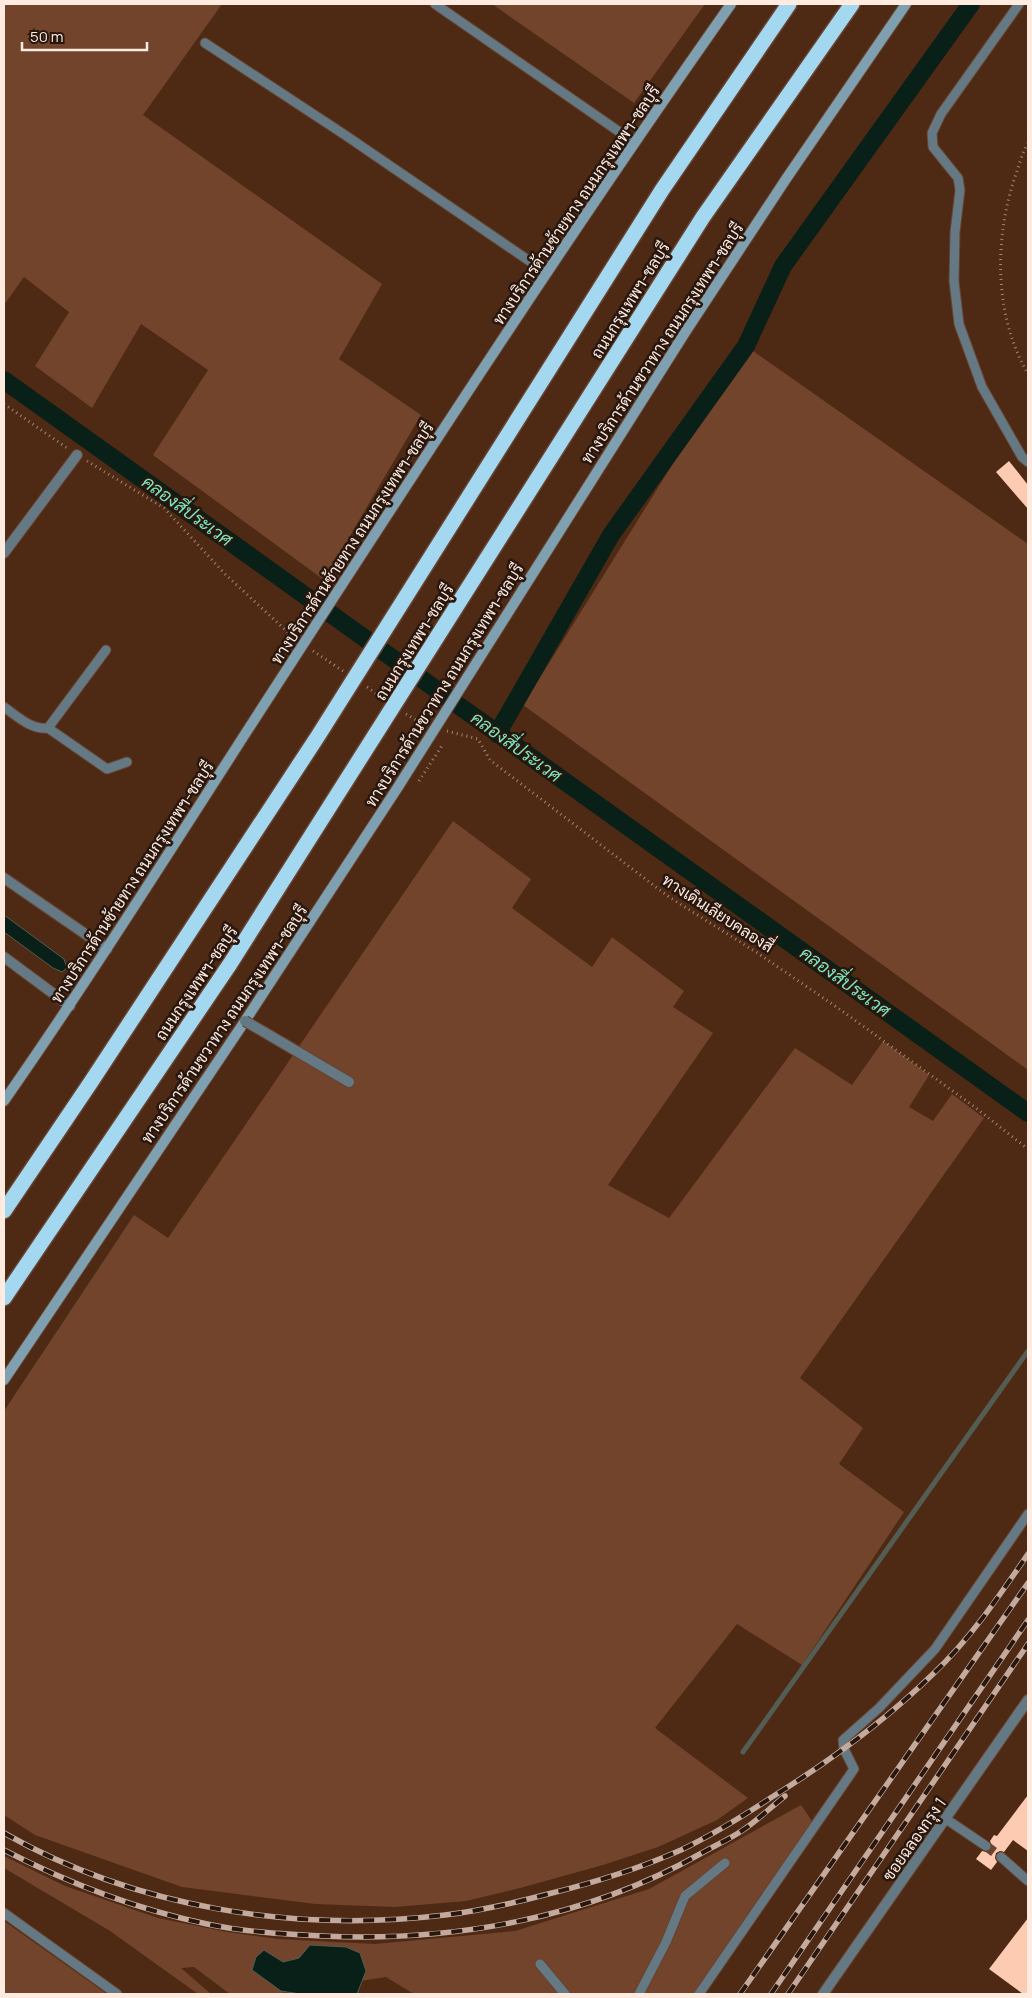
<svg xmlns="http://www.w3.org/2000/svg" width="1032" height="1998" viewBox="0 0 1032 1998" font-family="Manrope,Sarabun,sans-serif">
	<rect width="100%" height="100%" fill="#4e2914"/>
	<path fill="#72442b" d="M4 4H222L143 115 382 284 339 359 421 415 324 580 153 455 208 370 141 324 92 408 35 366 69 312 24 277 4 305Z
		M492 4H705L634 103Z
		M746 346 1028 544V1070L523 705Z
		M453 821 531 879 512 908 592 967 612 937 684 991 673 1007 713 1033 608 1185 669 1218 795 1048 852 1085 883 1041 929 1075 909 1107 933 1121 952 1094 984 1118 800 1378 863 1428 839 1464 904 1512 802 1665 737 1624 655 1728 748 1798 717 1820 658 1847 603 1865 520 1888 466 1901 395 1907 315 1904 182 1887 35 1835 4 1815V1411L134 1215 168 1238Z
		M801 1805 814 1824 696 1994H414L386 1977 275 1994H230L194 1967 181 1968 211 1994H198L110 1931 4 1868V1856L65 1886 158 1918 227 1932 278 1939 375 1944 515 1931 649 1889Z
		M4 1921 107 1994H4Z"/>
	<path fill="#092018" stroke="#535d54" d="M4 915 64 959 67 968 62 972 53 968 4 932Z
		M310 1945 346 1947 360 1953 366 1971 357 1994H300L281 1991 252 1970 256 1957 264 1950 283 1962 299 1958Z"/>
	<g fill="none" stroke-linecap="round" stroke-linejoin="round">
		<path stroke="#535d54" stroke-width="5" d="M743 1752 1028 1351"/>
		<path stroke="#092018" stroke-width="18" d="M4 380 1028 1113
			M497 734 611 535 746 346 783 266 971 4"/>
	</g>
	<path fill="#fccbb2" d="M1009 461 1028 485V509L996 472Z
		M1028 1795V1851L1013 1840 1004 1852 1000 1851 996 1853 995 1858 997 1862 991 1870 976 1859 982 1851 986 1852 991 1850 992 1846 990 1841 994 1835 997 1836Z
		M1028 1918V1994H1023L989 1969Z"/>
	<g fill="none" stroke-linecap="round" stroke-linejoin="round">
		<path stroke="#694633" stroke-width="10" stroke-dasharray="10 5" stroke-linecap="butt" d="M986 1846 1001 1857"/>
		<defs>
			<path id="service" d="M435 4 634 142
				M1019 4 941 114 932 133 933 147 958 178 960 190 955 232 954 281 959 324 982 387 1022 457 1028 462
				M205 43 345 135 547 273
				M4 707C17 716 31 730 48 728L106 650
				M48 728 107 769 127 762
				M946 1819 986 1846
				M1001 1857 1028 1881
				M4 1913 117 1994
				M540 1964 565 1994
				M639 1994 666 1942 685 1896 725 1863
				M699 1994 854 1769 844 1749 843 1740 879 1708 935 1649 1028 1514"/>
			<path id="minor" d="M4 553 77 455
				M4 878 107 949
				M4 957 70 1006
				M264 1032 349 1082
				M823 1994 1028 1700"/>
			<path id="secondary" d="M4 1101C96 969 181 833 269 697 420 464 571 231 731 4
				M4 1380 245 1021 398 787 686 331 786 179 906 4"/>
			<path id="motorway" d="M4 1211 91 1082 318 736 662 190 789 4
				M4 1298 230 964 703 217 852 4"/>
		</defs>
		<use href="#service" stroke="#674431" stroke-width="11"/>
		<use href="#minor" stroke="#674431" stroke-width="12"/>
		<use href="#secondary" stroke="#674431" stroke-width="12"/>
		<use href="#motorway" stroke="#674431" stroke-width="18"/>
		<path stroke="#a38676" stroke-width="3" stroke-dasharray="1 4" stroke-linecap="butt" d="M1028 143C1023 151 1020 162 1017 171 994 235 993 314 1028 374
			M4 404 67 448
			M87 461 164 508 225 574 294 638
			M313 651 343 671
			M367 687 382 698
			M406 714 424 725
			M447 731 478 739 490 760 669 897 756 952 838 1008 972 1105 1028 1149
			M419 781 443 744"/>
		<use href="#service" stroke="#647983" stroke-width="9"/>
		<use href="#minor" stroke="#647983" stroke-width="10"/>
		<use href="#secondary" stroke="#7ea0b0" stroke-width="10"/>
		<use href="#motorway" stroke="#a4d8f1" stroke-width="15"/>
		<defs>
			<path id="rail" d="M4 1833C136 1908 295 1933 445 1915 480 1911 514 1903 548 1894 593 1883 638 1869 681 1850 712 1835 743 1816 772 1797 830 1761 885 1721 934 1673 971 1638 999 1596 1028 1554
				M4 1850C68 1883 135 1909 207 1924 245 1932 283 1934 322 1936 452 1942 585 1919 700 1854 714 1846 730 1839 743 1830 758 1820 771 1807 785 1796
				M740 1994 1028 1583
				M771 1994 1028 1620
				M788 1994 1028 1644"/>
		</defs>
		<use href="#rail" stroke="#c4aa9c" stroke-width="5.5"/>
		<use href="#rail" stroke="#28170e" stroke-width="4" stroke-dasharray="11" stroke-linecap="butt"/>
		<defs>
			<path id="minor-bridge" d="M245 1021 264 1032"/>
		</defs>
		<use href="#minor-bridge" stroke="#674431" stroke-width="12" stroke-linecap="butt"/>
		<use href="#minor-bridge" stroke="#647983" stroke-width="10"/>
	</g>
	<g text-anchor="middle" stroke-width="5" stroke-linejoin="round" paint-order="stroke">
		<g font-size="16" fill="#ffebe0" stroke="#28170e">
			<text transform="translate(576 205) rotate(-56)" y="6">ทางบริการด้านซ้ายทาง ถนนกรุงเทพฯ-ชลบุรี</text>
			<text transform="translate(630 300) rotate(-58)" y="6">ถนนกรุงเทพฯ-ชลบุรี</text>
			<text transform="translate(662 343) rotate(-57)" y="6">ทางบริการด้านขวาทาง ถนนกรุงเทพฯ-ชลบุรี</text>
			<text transform="translate(352 543) rotate(-57)" y="6">ทางบริการด้านซ้ายทาง ถนนกรุงเทพฯ-ชลบุรี</text>
			<text transform="translate(414 642) rotate(-58)" y="6">ถนนกรุงเทพฯ-ชลบุรี</text>
			<text transform="translate(444 685) rotate(-58)" y="6">ทางบริการด้านขวาทาง ถนนกรุงเทพฯ-ชลบุรี</text>
			<text transform="translate(132 882) rotate(-57)" y="6">ทางบริการด้านซ้ายทาง ถนนกรุงเทพฯ-ชลบุรี</text>
			<text transform="translate(718 913) rotate(33)" y="6">ทางเดินเลียบคลองสี่</text>
			<text transform="translate(196 983) rotate(-56)" y="6">ถนนกรุงเทพฯ-ชลบุรี</text>
			<text transform="translate(224 1024) rotate(-56)" y="6">ทางบริการด้านขวาทาง ถนนกรุงเทพฯ-ชลบุรี</text>
			<text transform="translate(914 1839) rotate(-55)" y="6">ซอยฉลองกรุง 1</text>
		</g>
		<g font-size="18" font-style="italic" fill="#7be4bf" stroke="#28170e">
			<text transform="translate(187 511) rotate(36)" y="6">คลองสี่ประเวศ</text>
			<text transform="translate(516 747) rotate(36)" y="6">คลองสี่ประเวศ</text>
			<text transform="translate(845 982) rotate(36)" y="6">คลองสี่ประเวศ</text>
		</g>
	</g>
	<rect width="1032" height="1998" fill="none" stroke="#ffebe0" stroke-width="10"/>
	<path d="M22 42v8h125v-8" fill="none" stroke="#ffebe0" stroke-width="2.5"/>
	<text x="30" y="42" font-size="15" fill="#ffebe0" stroke="#28170e" stroke-width="4" paint-order="stroke">50 m</text>
</svg>
